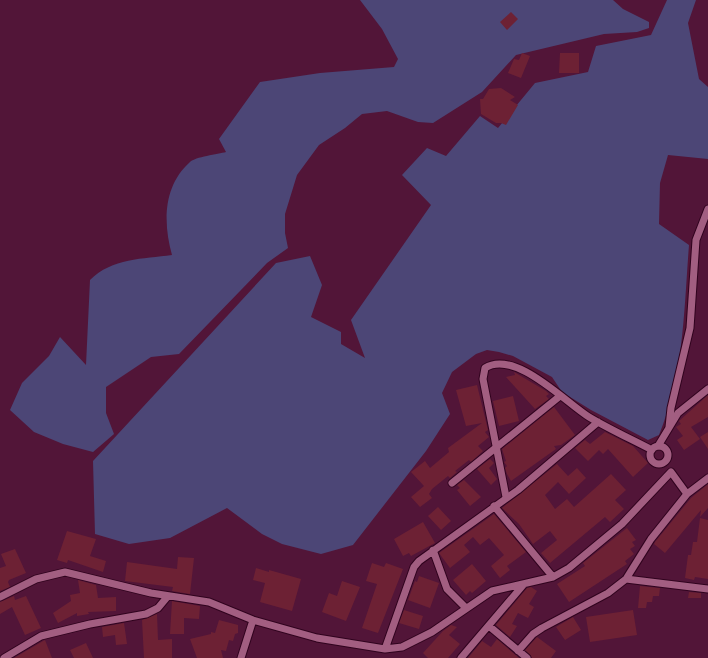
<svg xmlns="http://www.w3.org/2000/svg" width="708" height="658" viewBox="0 0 708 658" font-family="Arial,sans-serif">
	<rect width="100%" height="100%" fill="#521538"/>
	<path fill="#4c4676" d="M360 0H613L623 9 649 22V28L637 32 604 34 516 55 482 92 433 123 418 122 387 111 362 114 345 128 319 145 297 175 285 214V233L288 248 267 263 179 354 151 357 106 387V413L114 434 93 452 63 444 34 432 10 410 22 383 49 356 60 337 86 365 90 280C112 258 143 259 172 255 163 223 163 186 190 162 195 157 218 154 226 152L219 139 260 82 320 73 394 67 398 59 382 29Z
		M667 0H696L688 23 699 79 708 87V159L668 155 660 183 659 224 689 245C684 309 684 375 659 435L648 440 591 410 562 392 552 377 513 356 499 352 487 350 476 354 452 372 442 393 450 414 426 451 353 545 321 554 282 544 262 534 227 508 170 538 129 544 95 534 93 461 276 263 310 256 322 285 311 317 341 332V344L365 358 351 320 431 205 402 175 427 148 446 156 480 116 498 128 535 83 588 72 596 46 651 35Z"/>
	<path fill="#6d2134" d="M511 12 518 19 507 30 500 22Z
		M522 53 530 56 521 78 508 73 514 59 519 60Z
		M560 53H579V73H559Z
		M501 88 515 97 510 100 518 105 506 125 501 123H496L481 114 480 99H483L489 89Z
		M514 372 546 391 549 394 546 396 549 399 535 409 506 377 515 375Z
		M477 385 488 430 485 432 489 437 478 446 483 451 471 462 469 460 455 471 457 472 450 478 448 476 432 489 429 494 432 498 420 507 411 497 424 486 411 472 425 461 430 468 449 452 448 448 482 423 466 426 456 390Z
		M708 395V417L691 427 700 439 684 450 677 440 683 436 676 427 681 424 679 421Z
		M513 396 519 421 499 426 493 401Z
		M554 407 575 435 561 445 554 446 556 449 511 481 507 474 505 468 507 466 504 462 506 461 502 449Z
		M605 432 633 446 648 463 633 477 608 449 603 454 599 450 588 461 575 448 585 440 590 444Z
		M708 432V449L700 437Z
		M490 459 494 463 489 468 497 479 491 485 477 469Z
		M557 464 568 476 577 468 586 478 569 494 558 482 545 495 555 509 567 499 574 507 611 474 626 490 615 500 624 509 610 522 605 517 550 563 541 553 557 540 550 531 533 544 519 524 502 508Z
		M464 480 481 497 470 506 457 490 460 488 457 485Z
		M708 484V508L700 517 701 510 665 553 654 544 655 542 691 498Z
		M438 507 451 521 441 530 428 516Z
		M494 514 526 552 507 566 510 570 500 578 491 566 504 555 489 538 480 545 473 537 464 545 470 552 450 568 439 553Z
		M700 518 708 520V579L695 577 694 580 685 578 688 555H691L693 542H697Z
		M423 522 435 543 411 556 409 553 403 556 394 539Z
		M627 528 636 540 632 542 635 546 630 549 634 554 625 561 627 564 569 602 557 584 585 566 583 563Z
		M67 531 96 539 90 556 106 561 103 572 68 560 67 563 57 560Z
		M15 549 26 573 9 580 8 582 10 587 0 591V568L6 566 1 554Z
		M178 557 194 558 190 594 172 591 173 587 125 581 127 562 177 569Z
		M372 563 384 567 386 563 403 569 378 633 362 628 377 584 366 581Z
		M472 564 486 581 472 593 470 591 466 595 453 580Z
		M256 568 269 572V570L301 579 292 611 260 602 265 583 253 580Z
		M419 576 439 583 430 608 408 600 415 581 417 582Z
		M78 580 96 585 98 598 116 597V611L88 612 89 614 77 616V613L58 623 53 613 71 601 70 595 80 593Z
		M342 581 360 587 346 621 322 612 329 593 337 596Z
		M640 586 660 588 659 596H653L652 602H647L646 608H638Z
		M531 587 537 591 529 604 534 607 528 618 518 613 512 624 517 626 510 637 496 625 527 588Z
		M689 592 701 593V598H688Z
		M14 596 15 600 26 596 41 628 25 635 12 607 0 614V602Z
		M172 601 200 606 199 619 184 618V634H170Z
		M404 610 423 616 419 629 399 623Z
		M633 610 637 635 590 642 586 617Z
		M157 614 158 640 172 639V658H144L142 620Z
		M573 617 581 630 565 640 556 627Z
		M219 620 238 625V633L235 634 233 641 229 640 226 651 221 650 223 658H197L190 639 211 634V632L215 633Z
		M124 623 127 644 116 645 115 635 103 637 102 627Z
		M451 625 457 627 449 635 460 644 448 658H428L423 653 443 631Z
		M537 637 556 651 551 658H532L525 650Z
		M497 639 519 658H468L482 641 491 647Z
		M45 640 52 658H14L43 641Z
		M86 643 93 658H74L70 650Z"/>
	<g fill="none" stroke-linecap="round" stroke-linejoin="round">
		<defs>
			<path id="minor" d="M669 427 671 408 690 328 696 240 708 209
				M650 455a9 9 0 1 1 18 0a9 9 0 1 1-18 0Z
				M658 446 678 413 708 389
				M452 483 560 396
				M506 497 483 379 485 368C515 349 565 402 589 417 609 429 631 439 652 450
				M494 506 553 577
				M433 550 447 589 466 608
				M626 579 651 539 687 494 708 478
				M0 597 36 579 65 572 151 593 209 602 253 620 317 638 385 649 402 647 432 632 492 591 553 577 569 568 622 524 671 472 687 494
				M489 626 527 658
				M385 649 414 567 419 561 518 490 598 422
				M518 651 533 634 542 628 608 593 626 579 708 589
				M4 658 41 636 90 624 146 614 158 608 168 596
				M241 658 253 620
				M461 658 524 584"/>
		</defs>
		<use href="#minor" stroke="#30031e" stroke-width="9"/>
		<use href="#minor" stroke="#a25e81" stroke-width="7"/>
	</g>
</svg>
